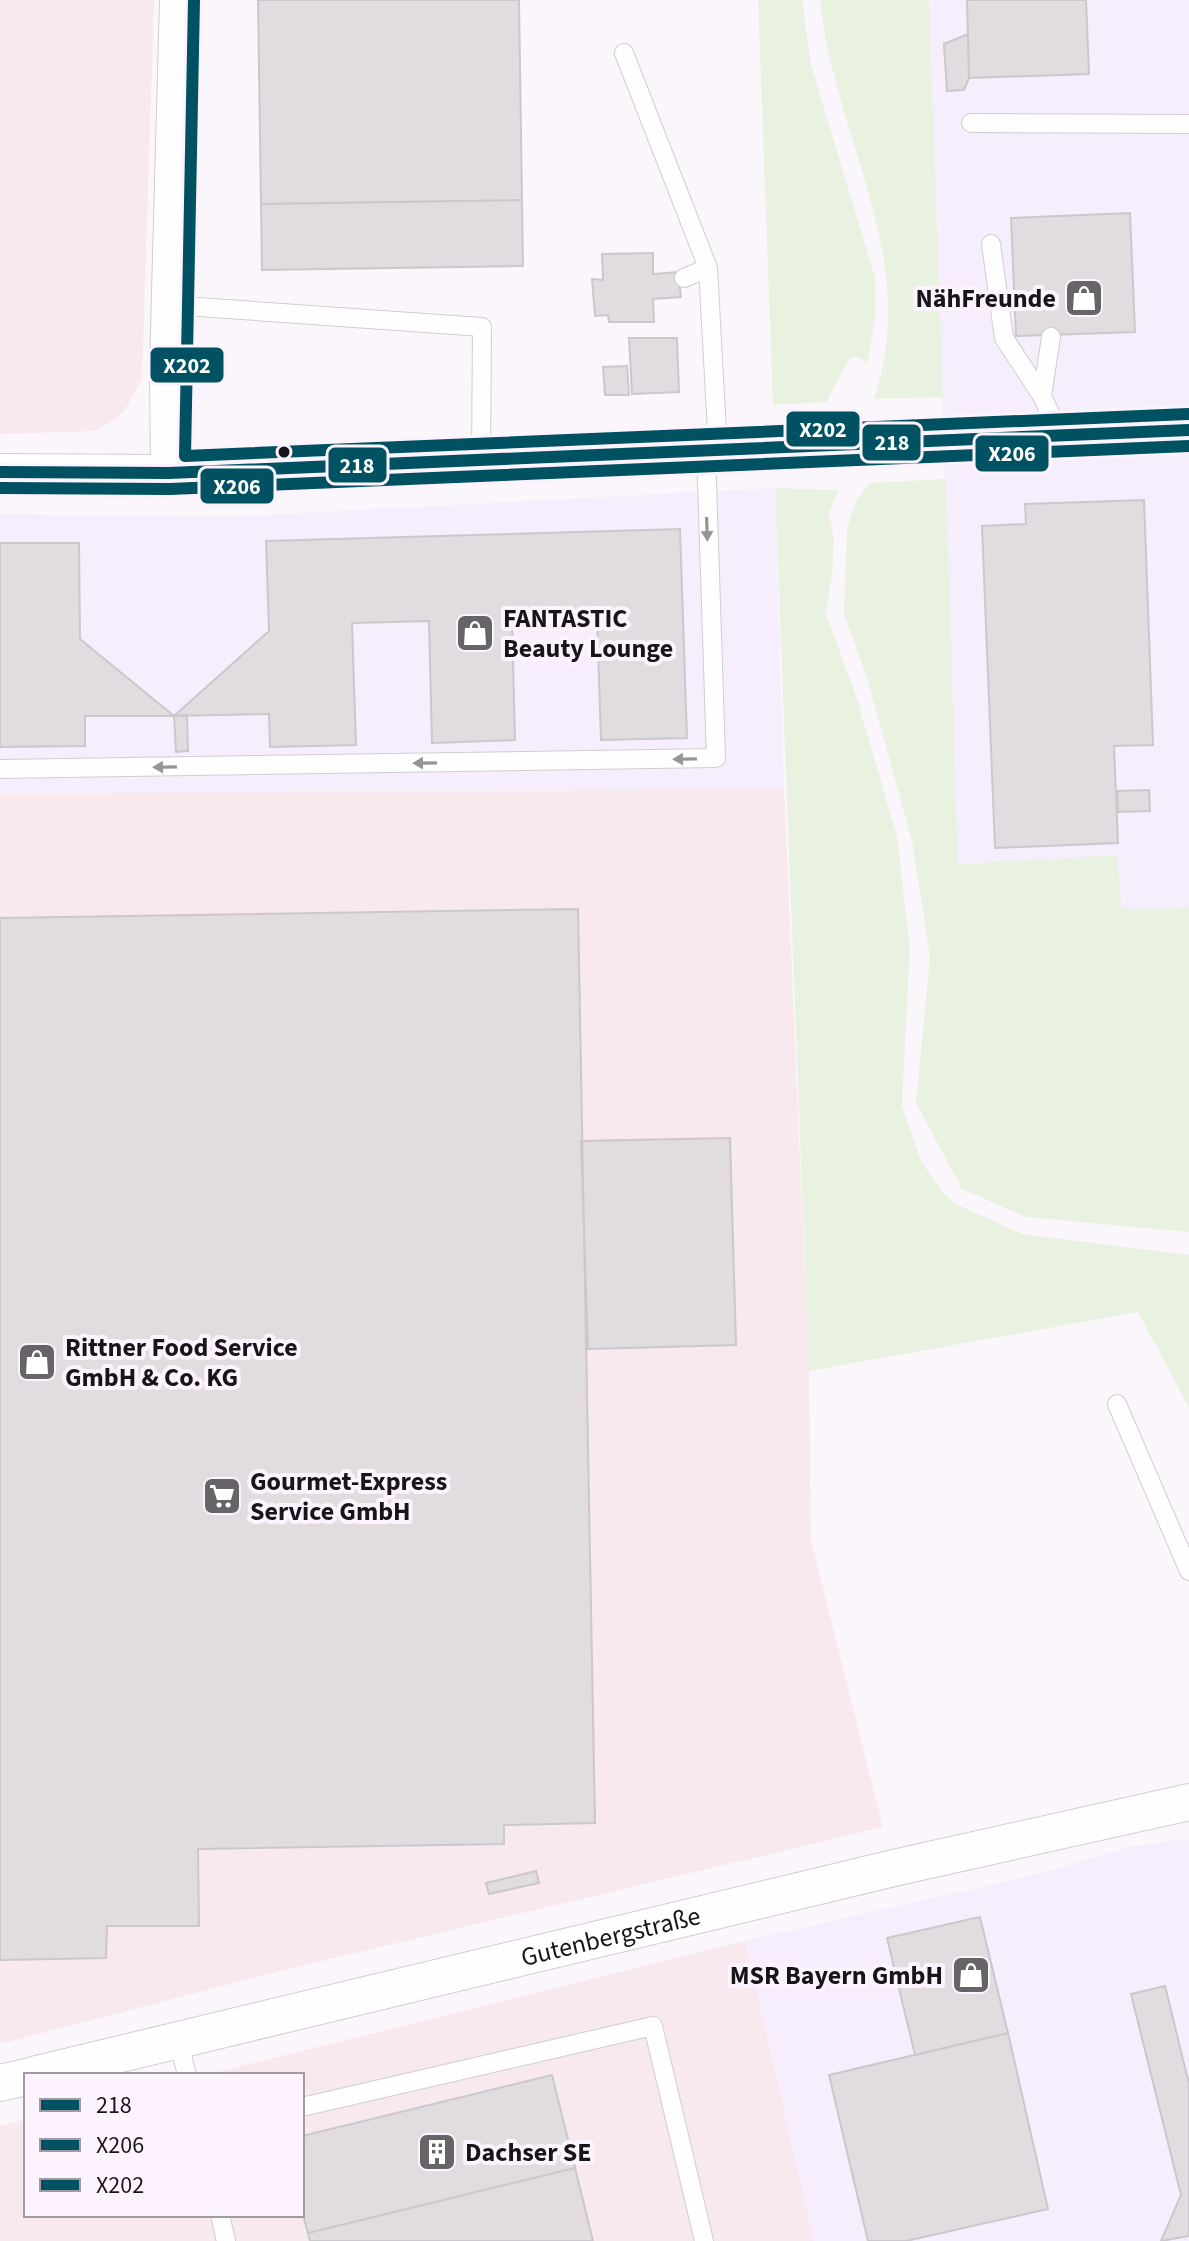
<svg xmlns="http://www.w3.org/2000/svg" width="1189" height="2241" viewBox="0 0 1189 2241" font-family="'Source Sans 3',sans-serif">
	<rect width="100%" height="100%" fill="#fbf6fb"/>
	<path fill="#f6eefc" d="M929 0H1189V908L1122 909 1116 855 958 864Z
		M775 488 784 789 0 794V514L226 517Z
		M1177 1840 1189 1841V2241H814L745 1941 1042 1873 1129 1847Z"/>
	<path fill="#f7e9ed" d="M0 0H154L142 379 123 413 97 431 0 434Z
		M784 789 809 1371 811 1541 883 1827 276 1972 0 2044V794Z
		M745 1941 814 2241H0V2126L26 2119V2215H302V2075H205Z"/>
	<path fill="#e9f2e1" d="M758 0H802L811 65 875 277V321L867 365 858 357 850 358 826 402 773 405Z
		M820 0H929L943 397 874 399C922 258 833 137 820 0Z
		M946 479 958 864 1117 855 1122 909 1189 908V1232L1026 1217 962 1189 916 1103 930 957 912 841 867 678 844 614 847 529 856 500 870 483Z
		M775 488 838 490 829 514 834 540 832 574 826 614 857 699 897 837 910 948 902 1106 921 1161 942 1192 956 1204 1022 1234 1189 1255V1408L1138 1312 809 1371Z"/>
	<path fill="#e0dce0" stroke="#cbc7cc" stroke-width="2" d="M258 0H519L522 200 261 204Z
		M967 0H1086L1089 74 969 78Z
		M968 34 969 78 964 90 947 91 944 44Z
		M522 200 523 266 262 270 261 204Z
		M1130 213 1135 332 1016 336 1011 218Z
		M653 253V274L678 272 681 297 653 299 654 322H609L608 315 595 316 592 279 603 280 602 254Z
		M629 338H677L679 392 632 394Z
		M627 366 629 395H605L603 367Z
		M1144 500 1153 745 1114 746 1118 843 995 848 982 526 1026 524 1025 504Z
		M680 529 687 738 601 740 597 618 512 621 515 740 432 743 429 621 352 623 356 745 270 747 269 714 174 716 269 631 266 541Z
		M0 543H79L80 639 174 716H85V746L0 747Z
		M187 715 188 751 176 752 174 716Z
		M1149 790 1150 811 1118 812 1117 791Z
		M578 909 595 1823 504 1825V1844L198 1849 199 1926H107L106 1958 0 1960V918Z
		M730 1138 736 1345 588 1349 581 1141Z
		M536 1871 539 1883 489 1894 486 1883Z
		M980 1917 1008 2033 915 2055 887 1938Z
		M1165 1986 1189 2084V2236L1161 2241 1181 2195 1131 1994Z
		M1008 2033 1048 2209 906 2241H868L829 2075Z
		M552 2075 575 2168 308 2233 302 2211V2136Z
		M575 2168 593 2241H310L308 2233Z"/>
	<g fill="none" stroke-linecap="round" stroke-linejoin="round">
		<defs>
			<path id="service" d="M624 53 708 268 718 450
				M971 123 1189 124
				M991 244 1004 338 1042 396
				M684 278 708 268
				M170 305 482 327 481 461
				M1051 337 1042 396 1061 436
				M0 769 716 758 706 451
				M1117 1404 1189 1571
				M178 2040 187 2075
				M302 2107 653 2026 704 2241
				M220 2215 226 2241"/>
			<g id="minor">
				<path d="M0 472 169 473 1189 430"/>
				<path d="M169 473 168 367 178 0"/>
				<path id="s1" d="M33 2075 898 1867 1189 1802"/>
				<path d="M0 2083 26 2077"/>
			</g>
		</defs>
		<use href="#service" stroke="#d1cdd1" stroke-width="20"/>
		<use href="#minor" stroke="#d1cdd1" stroke-width="38"/>
		<use href="#service" stroke="#fefefe" stroke-width="18"/>
		<use href="#minor" stroke="#fefefe" stroke-width="36"/>
		<defs>
			<path id="bus-1" d="M0 472 169 473 1189 430"/>
			<path id="bus-2" d="M0 488 170 489 1189 446"/>
			<path id="bus-3" d="M194 0 185 456 1188 414"/>
		</defs>
		<use href="#bus-1" stroke="#fcf3fe" stroke-width="18"/>
		<use href="#bus-2" stroke="#fcf3fe" stroke-width="18"/>
		<use href="#bus-3" stroke="#fcf3fe" stroke-width="18"/>
		<use href="#bus-1" stroke="#005262" stroke-width="12"/>
		<use href="#bus-2" stroke="#005262" stroke-width="12"/>
		<use href="#bus-3" stroke="#005262" stroke-width="12"/>
	</g>
	<defs><path id="oneway-solid" d="M-6-.8H1V-3.2L6.5 0L1 3.2V.8H-6Z" transform="scale(2)"/></defs>
	<g fill="#969597">
		<use href="#oneway-solid" transform="translate(707 529) rotate(88)"/>
		<use href="#oneway-solid" transform="translate(685 759) rotate(179)"/>
		<use href="#oneway-solid" transform="translate(425 763) rotate(179)"/>
		<use href="#oneway-solid" transform="translate(165 767) rotate(179)"/>
	</g>
	<defs>
		<symbol id="shop-square" viewBox="-11 -11 22 22"><rect x="-9" y="-9" width="18" height="18" rx="4" fill="#676468" stroke="#fcf3fe"/><path d="M-5-2.5h2.3a2.7 3.5 0 0 1 5.4 0H5L5.5 6h-11ZM-1.5-2.5h3a1.5 2.3 0 0 0-3 0Z" fill="#fff"/></symbol>
		<symbol id="supermarket-square" viewBox="-11 -11 22 22"><rect x="-9" y="-9" width="18" height="18" rx="4" fill="#676468" stroke="#fcf3fe"/><path d="M-6-5.5h2.5l.6 2H6L4.5 2H-2.5L-4.4-4H-6ZM-1.5 3.2a1.3 1.3 0 1 0 .1 0ZM3 3.2a1.3 1.3 0 1 0 .1 0Z" fill="#fff"/></symbol>
		<symbol id="building-square" viewBox="-11 -11 22 22"><rect x="-9" y="-9" width="18" height="18" rx="4" fill="#676468" stroke="#fcf3fe"/><path d="M-4-6H4V6H1V3H-1V6H-4ZM-2.5-4.3h1.7v1.8h-1.7ZM.8-4.3h1.7v1.8H.8ZM-2.5-1h1.7V.8h-1.7ZM.8-1h1.7V.8H.8Z" fill="#fff"/></symbol>
	</defs>
	<g fill-rule="evenodd">
		<use href="#shop-square" x="1062" y="276" width="44" height="44"/>
		<use href="#shop-square" x="453" y="611" width="44" height="44"/>
		<use href="#shop-square" x="15" y="1340" width="44" height="44"/>
		<use href="#supermarket-square" x="200" y="1474" width="44" height="44"/>
		<use href="#shop-square" x="949" y="1953" width="44" height="44"/>
		<use href="#building-square" x="415" y="2130" width="44" height="44"/>
	</g>
	<circle fill="#181519" stroke="#fcf3fe" stroke-width="3" cx="284" cy="452" r="7"/>
	<g text-anchor="middle" stroke-width="8" stroke-linejoin="round" paint-order="stroke">
		<g font-size="26" font-weight="bold" fill="#181519" stroke="#fcf3fe" text-anchor="start">
			<text x="1056" y="307" text-anchor="end">NähFreunde</text>
			<text x="503" y="627">FANTASTIC<tspan x="503" dy="30">Beauty Lounge</tspan></text>
			<text x="65" y="1356">Rittner Food Service<tspan x="65" dy="30">GmbH &amp; Co. KG</tspan></text>
			<text x="250" y="1490">Gourmet-Express<tspan x="250" dy="30">Service GmbH</tspan></text>
			<text x="943" y="1984" text-anchor="end">MSR Bayern GmbH</text>
			<text x="465" y="2161">Dachser SE</text>
		</g>
		<g font-size="26" fill="#181519" stroke="#fcf3fe">
			<text dy="9" stroke="none"><textPath href="#s1" startOffset="594">Gutenbergstraße</textPath></text>
		</g>
	</g>
	<g stroke="#fcf3fe" stroke-width="3">
		<rect x="149" y="346" width="76" height="38" rx="8" fill="#005262"/>
		<rect x="785" y="410" width="76" height="38" rx="8" fill="#005262"/>
		<rect x="861" y="423" width="61" height="39" rx="8" fill="#005262"/>
		<rect x="974" y="434" width="76" height="39" rx="8" fill="#005262"/>
		<rect x="327" y="446" width="61" height="38" rx="8" fill="#005262"/>
		<rect x="199" y="467" width="76" height="38" rx="8" fill="#005262"/>
	</g>
	<g font-size="22" text-anchor="middle" font-weight="bold" fill="#fff">
		<text x="187" y="373">X202</text>
		<text x="823" y="437">X202</text>
		<text x="892" y="450">218</text>
		<text x="1012" y="461">X206</text>
		<text x="357" y="473">218</text>
		<text x="237" y="494">X206</text>
	</g>
	<rect x="24" y="2073" width="280" height="144" fill="#fcf3fe" stroke="#a19aa2" stroke-width="2"/>
	<rect x="40" y="2099" width="40" height="12" fill="#005262" stroke="#a19aa2" stroke-width="2"/>
	<text x="96" y="2113" font-size="24" fill="#181519">218</text>
	<rect x="40" y="2139" width="40" height="12" fill="#005262" stroke="#a19aa2" stroke-width="2"/>
	<text x="96" y="2153" font-size="24" fill="#181519">X206</text>
	<rect x="40" y="2179" width="40" height="12" fill="#005262" stroke="#a19aa2" stroke-width="2"/>
	<text x="96" y="2193" font-size="24" fill="#181519">X202</text>
</svg>
